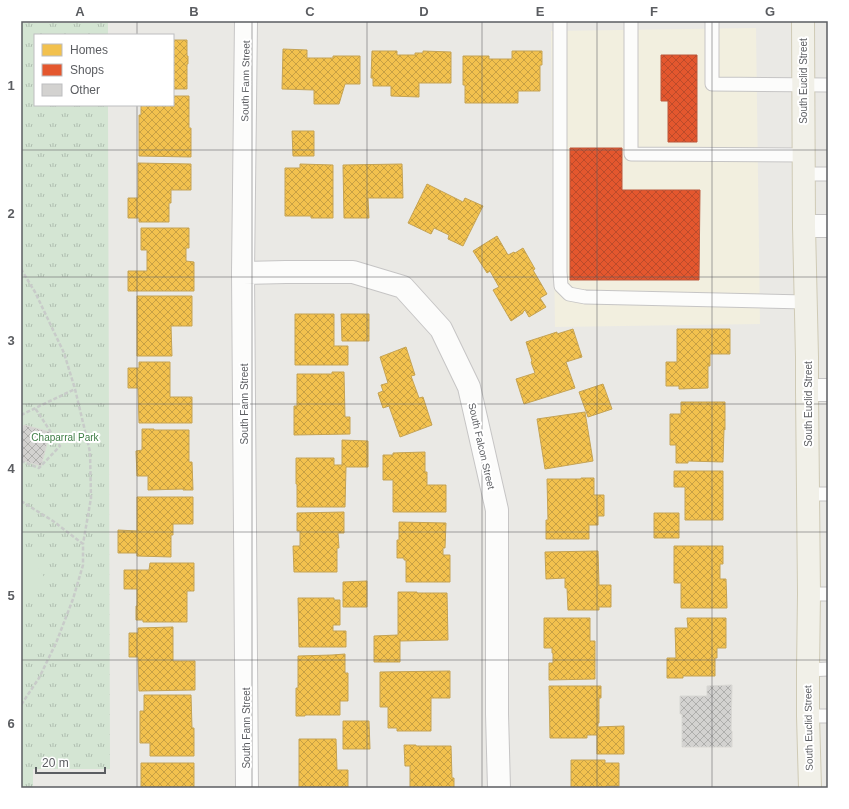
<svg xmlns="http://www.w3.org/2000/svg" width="849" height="809" viewBox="0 0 849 809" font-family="Arial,sans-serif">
	<defs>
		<pattern id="park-tufts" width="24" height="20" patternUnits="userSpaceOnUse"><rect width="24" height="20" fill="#d4e5d3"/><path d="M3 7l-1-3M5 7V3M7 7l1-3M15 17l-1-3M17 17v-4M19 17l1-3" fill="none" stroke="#afbdaf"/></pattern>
		<pattern id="homes-cross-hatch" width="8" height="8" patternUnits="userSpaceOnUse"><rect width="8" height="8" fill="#f2c14e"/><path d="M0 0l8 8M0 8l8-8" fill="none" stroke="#c7a044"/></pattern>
		<pattern id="shops-cross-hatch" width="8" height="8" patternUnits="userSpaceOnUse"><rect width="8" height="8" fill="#e4572e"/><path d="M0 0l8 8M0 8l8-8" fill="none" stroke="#bc4b2b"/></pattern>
		<pattern id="building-cross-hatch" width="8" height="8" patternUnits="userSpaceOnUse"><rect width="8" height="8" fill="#d3d2d0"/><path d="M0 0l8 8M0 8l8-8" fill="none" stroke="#aeaeac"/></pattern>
	</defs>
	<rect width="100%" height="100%" fill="#eae9e5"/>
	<path fill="#f2efdf" d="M756 28 760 324 555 327 551 31Z"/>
	<path fill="url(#park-tufts)" d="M21 23H108V35H35V105H108L110 769H33V788H21Z"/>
	<path fill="#d4e5d3" d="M21 555 36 565 45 578 21 611Z"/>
	<path fill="url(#homes-cross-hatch)" stroke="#c5a354" d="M173 40H187V56H188V64H187V89H173Z
		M283 49 307 50V58H333V56H360V84H345L339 104H314V90L282 89Z
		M372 51H397V55H415V53H423V51L451 52V83H419V97L391 96V86H373V78H371Z
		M512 51H542V65H540V91H518V103H465V85H463V56H489V59H512Z
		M173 96H189V128H191V157L139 156V115H141V105H173Z
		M292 131H314V156H293Z
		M138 163 191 164V190H171V203H169V222H139V218H128V198H138Z
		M300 164 333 165V218H311V216H285V168H300Z
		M402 164 403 198H368L369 218H344L343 165Z
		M427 184 463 202 465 198 483 206 463 246 448 239 449 235 434 228 431 234 408 223Z
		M141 228H189V248H186V261L194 262V291H128V271H147V250H141Z
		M497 236 508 255 514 252 515 253 523 248 535 269 533 270 547 294 540 298 546 307 529 317 525 310 523 312V313L511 321 493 290 499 287 490 271 487 273 473 251Z
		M137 296H192V326H171L172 356H137Z
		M295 314H334V346H348V365H295Z
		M341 314H369V341H342Z
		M573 329 582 357 566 362 575 388 524 404 516 379 535 373 531 362 532 361 526 342 557 332V334Z
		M677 329H730V354H710V366H708V388L679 389V386H666V362H677Z
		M406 347 415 375 411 376 419 398 423 397 432 425 400 437 389 406 383 408 378 393 383 391 381 385 388 383 380 357Z
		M139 362H170V397H192V423H139L138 388H128V368H139Z
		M332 372H344L345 417H350V434L294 435V406H297V374H332Z
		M603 384 612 409 588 417 579 392Z
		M681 402H725V430L724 429 723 462 688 461V463H676V445H670V414H681Z
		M585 412 593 461 545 469 537 419Z
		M142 429H154V430H189V462H192L193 490H183V489L148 490V476H137L136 451 142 450Z
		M342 440 368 441V467H346L345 507H297V484H296V458H334V465H342Z
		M425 452V472H427V485H446V512H393V480H383V455H393V453Z
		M674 471H723V520H685V487H674Z
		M581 478H594V495H604V516H598V525H589V539H546V520H548L547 479H581Z
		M137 497H193V524H173V535H171V557L137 556V553H118V530L137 531Z
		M344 512V533H338L339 548H337V572H294L293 546H300V531H297V513Z
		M654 513H679V538H654Z
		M399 522 446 523 445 548H443V555H450V582H406V560H404V558H397V540H399Z
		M674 546H723V564H720V579H726L727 608H681V583H674Z
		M598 551 599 585H611V607H599V610H568L567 588H565V578L546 579 545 552Z
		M150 563H194V591H187V622H143V620H136V606H137V589H124V570H149Z
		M367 581V607H343V582Z
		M398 592H417V593H447L448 640 400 641V662H374V636L398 635Z
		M298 598H334V600H340V625H333V631H346V647H299Z
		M544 618H590V641H595V679L549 680V663H553V653H552V648H544Z
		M687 618H726V648H717V658H715V676H683V678H667V658H676L675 628H688Z
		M173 627V661H195V690L139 691 138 657H129V633H138V628Z
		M345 654V673H348V701H340V715H305V716H296V688H298V656L332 655Z
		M450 671V698H431V731H397V728H388V707H380V672Z
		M549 686H601V698H599V723H598V727L624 726V754H597V735H587V738H550Z
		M144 695H191L192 728H194V756H150V743H140V711H144Z
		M343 721H369L370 749H343Z
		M299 739H336L337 770H348V788H299Z
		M404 745H416V746H451L452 778H454V788H410V766H405Z
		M571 760H605V763H619V786H606V788H571Z
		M141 763H194V788H141Z"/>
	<path fill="url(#shops-cross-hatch)" stroke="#bb593d" d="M661 55H697V142H668V101H661Z
		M570 148H622V190H700L699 280H570Z"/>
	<path fill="url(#building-cross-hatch)" stroke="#d9d8d4" d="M24 425 50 432 41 466 21 460V434Z
		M732 685 731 731H732V747H682V714H680V696H707V686Z"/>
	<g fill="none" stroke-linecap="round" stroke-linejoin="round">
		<defs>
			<path id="service" d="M560 21V272L561 286 569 294 585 297 805 302
				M631 21V154L804 155
				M712 21V84L828 85
				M804 174H828
				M808 494H828
				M809 594H828
				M808 670 828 669
				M808 716H828"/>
			<path id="minor" d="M246 21 243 273 247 788
				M804 226H828
				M243 273 286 272H353L403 287 441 329 469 387 497 510V714L499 788
				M807 390H828"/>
			<path id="primary" d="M803 21 804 226 807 357V390L809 594 808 670V716L810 788"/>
		</defs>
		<use href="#service" stroke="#c6c5c5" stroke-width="15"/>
		<use href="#minor" stroke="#c6c5c5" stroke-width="24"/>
		<use href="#primary" stroke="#cfcab5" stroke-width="24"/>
		<path stroke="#c8cbc9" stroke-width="2.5" stroke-dasharray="4 2" stroke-linecap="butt" d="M21 269 35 292 64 353 75 389 90 452 91 498 83 544
			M21 415 75 389
			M21 461 39 468 60 446 35 408
			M21 501 53 521 83 544V565L73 599 56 643 39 678 21 705"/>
		<use href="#service" stroke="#fcfcfb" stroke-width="13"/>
		<use href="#minor" stroke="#fcfcfb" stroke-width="22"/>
		<use href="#primary" stroke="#f1f0e8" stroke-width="22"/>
	</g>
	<path fill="none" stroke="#5b5d61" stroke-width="1" stroke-opacity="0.55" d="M137 21V35M252 21V788M367 21V788M482 21V788M597 21V788M712 21V788M137 105V788M21 150H828M21 277H828M21 404H828M21 532H828M21 660H828"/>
	<g text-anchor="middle" stroke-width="4" stroke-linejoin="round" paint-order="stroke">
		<g font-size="10" fill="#5b5d61" stroke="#fff">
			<text transform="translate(245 81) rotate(-89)" y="4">South Fann Street</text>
			<text transform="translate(803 81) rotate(-90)" y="4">South Euclid Street</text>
			<text transform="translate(244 404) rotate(-90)" y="4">South Fann Street</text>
			<text transform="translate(808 404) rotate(-90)" y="4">South Euclid Street</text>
			<text transform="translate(482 446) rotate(77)" y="4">South Falcon Street</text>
			<text transform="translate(246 728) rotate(-90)" y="4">South Fann Street</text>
			<text transform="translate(808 728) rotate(-91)" y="4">South Euclid Street</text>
		</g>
		<g font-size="10" fill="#3e7d45" stroke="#fff">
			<text x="65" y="441">Chaparral Park</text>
		</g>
	</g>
	<rect width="849" height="809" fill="none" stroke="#ffffff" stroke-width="44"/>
	<rect x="34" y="34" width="140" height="72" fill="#ffffff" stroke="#bdbec0"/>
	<rect x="42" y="44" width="20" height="12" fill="#f2c14e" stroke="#bdbec0"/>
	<text x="70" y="54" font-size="12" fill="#5b5d61">Homes</text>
	<rect x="42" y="64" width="20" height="12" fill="#e4572e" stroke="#bdbec0"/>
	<text x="70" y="74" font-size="12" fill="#5b5d61">Shops</text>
	<rect x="42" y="84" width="20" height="12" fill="#d3d2d0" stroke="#bdbec0"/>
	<text x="70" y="94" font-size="12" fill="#5b5d61">Other</text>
	<path d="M36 767v6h69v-6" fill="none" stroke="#5b5d61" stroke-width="2"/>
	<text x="42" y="767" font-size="12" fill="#5b5d61" stroke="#ffffff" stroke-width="3" paint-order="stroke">20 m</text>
	<rect x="22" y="22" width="805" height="765" fill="none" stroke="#5b5d61" stroke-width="1.5"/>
	<g font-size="13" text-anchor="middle" font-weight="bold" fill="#5b5d61">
		<text x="80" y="16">A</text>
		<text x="194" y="16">B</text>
		<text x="310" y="16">C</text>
		<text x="424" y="16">D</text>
		<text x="540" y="16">E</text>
		<text x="654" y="16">F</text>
		<text x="770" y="16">G</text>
		<text x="11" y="90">1</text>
		<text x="11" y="218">2</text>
		<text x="11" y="345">3</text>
		<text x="11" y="473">4</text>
		<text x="11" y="600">5</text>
		<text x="11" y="728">6</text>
	</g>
</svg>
